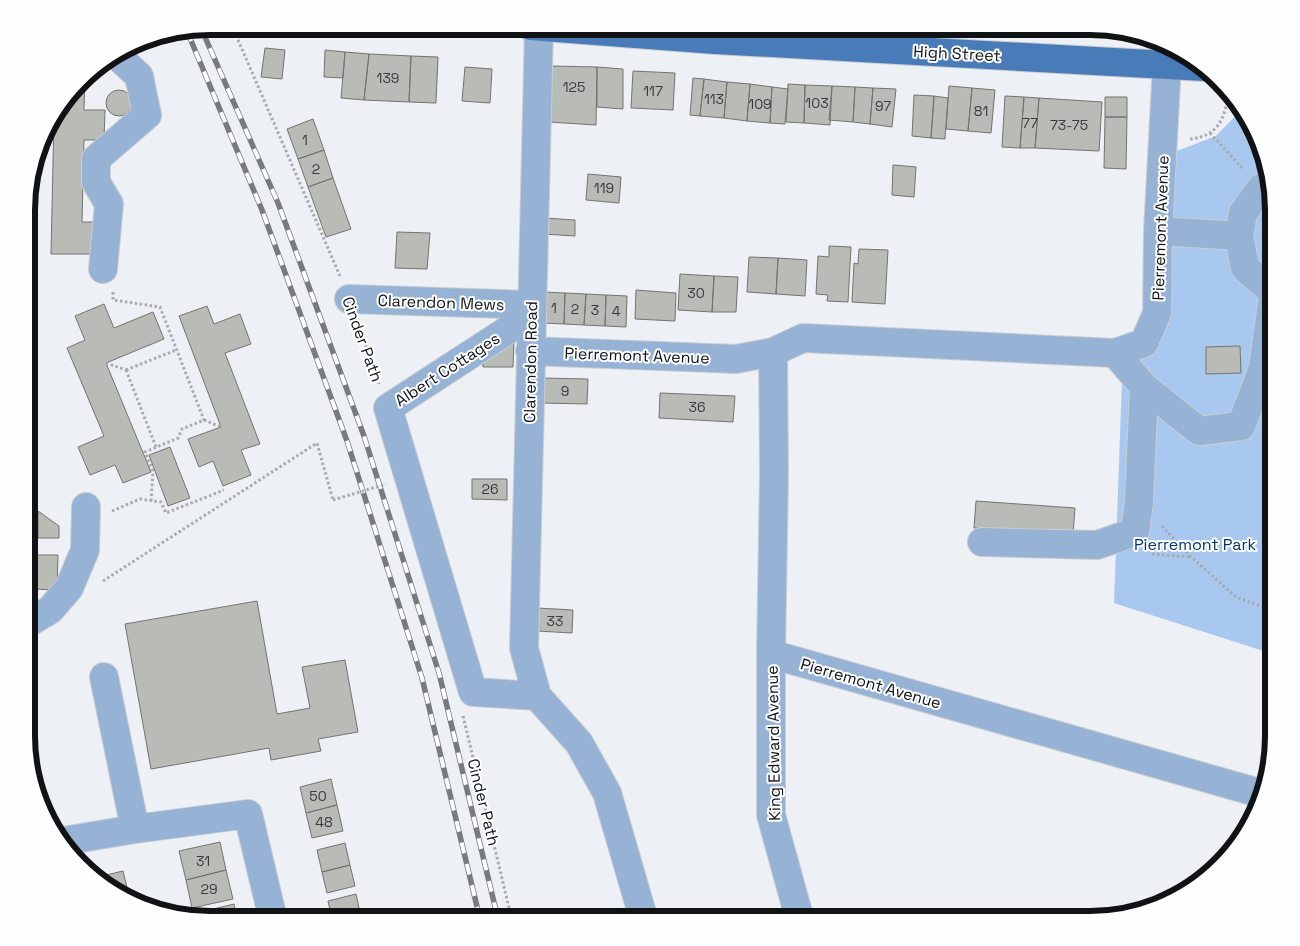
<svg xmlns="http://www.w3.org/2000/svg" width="1300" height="946" viewBox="0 0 1300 946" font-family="'Space Grotesk',sans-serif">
	<rect width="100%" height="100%" fill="#edf1f6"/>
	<path fill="#a8c8ef" d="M1240 111 1255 129 1273 198V654L1114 603 1122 380 1169 324V154L1216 136Z"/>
	<path fill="#b9bbb6" stroke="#72746f" d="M265 48 285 50 282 79 261 77Z
		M325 50 345 52 343 78 324 77Z
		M345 52 369 54 364 100 341 98Z
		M369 54 411 56 409 102 364 100Z
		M411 56 438 57 436 103 409 102Z
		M552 66 597 67 596 125 549 122Z
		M465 67 492 69 490 103 462 101Z
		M597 67 623 69V109L597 107Z
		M633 71 675 73 673 110 631 108Z
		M85 77 84 110H105L104 140H84L82 222H96L95 254H51L54 118Z
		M693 78 704 79 700 116 690 115Z
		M704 79 727 82 724 118 700 116Z
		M727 82 750 84 747 121 724 118Z
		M750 84 772 87 770 123 747 121Z
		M788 84 805 85 804 123 786 122Z
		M805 85 832 86 830 125 804 123Z
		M832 86 855 87 853 122 829 120Z
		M949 86 972 88 968 131 946 129Z
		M772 87 788 89 785 124 770 123Z
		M855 87 873 88 870 124 853 122Z
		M873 88 896 89 892 127 870 124Z
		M972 88 995 90 991 133 968 131Z
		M106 103a13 13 0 1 1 26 0a13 13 0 1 1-26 0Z
		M914 95 934 96 931 138 912 136Z
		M934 96 948 98 945 139 931 138Z
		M1005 96 1024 97 1020 148 1002 147Z
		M1024 97 1039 98 1035 148H1020Z
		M1105 97H1127V117H1105Z
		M1039 98 1102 102 1099 151 1035 148Z
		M1105 117H1127L1126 169 1104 168Z
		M313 119 324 150 298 159 287 129Z
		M47 126V144L41 143 45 129Z
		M324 150 333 178 308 187 298 159Z
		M893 165 916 167 914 197 892 195Z
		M588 174 621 177 619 203 586 200Z
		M333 178 351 229 326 237 308 187Z
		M544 218 575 220V236L543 234Z
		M397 232 430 233 427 269 395 268Z
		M829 246 851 247 848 302 827 301 828 295 816 294 818 256 829 257Z
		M859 249 888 250 885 304 852 302 854 263 858 264Z
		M749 257 778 258 776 294 747 292Z
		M778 258 807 260 805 296 776 294Z
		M680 274 714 276 712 312 678 310Z
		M714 276 738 277 736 312H712Z
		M636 290 676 293 675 321 635 319Z
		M544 292 565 293 564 324 543 323Z
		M565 293 586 294 584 325 564 324Z
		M586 294 606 295 605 326 584 325Z
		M606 295 627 296 626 327 605 326Z
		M104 304 114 328 153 312 164 339 106 363 151 472 123 483 115 465 90 475 78 447 104 436 67 348 85 340 75 316Z
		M207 306 214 324 240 314 251 344 225 353 260 444 241 450 251 475 223 486 213 461 199 467 188 439 221 427 179 316Z
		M514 339 513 367H483L482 355Z
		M1240 346 1241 373 1206 374V347Z
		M1267 377H1273V417H1268Z
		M542 378 588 379 587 404 542 403Z
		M660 393 735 396 733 422 659 418Z
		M170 447 190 498 168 506 149 455Z
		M472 479H507V500L472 499Z
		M976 501 1075 508 1073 534 974 528Z
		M38 511 59 526V538H38Z
		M33 555H58L57 590 32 589Z
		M257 601 277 714 310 708 302 667 345 660 358 732 318 739 321 751 271 760 269 748 151 769 125 624Z
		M538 608 573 610 572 633 537 631Z
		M331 779 337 805 306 813 300 787Z
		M337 805 343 831 312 838 306 813Z
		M220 842 226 870 186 880 179 851Z
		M345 843 350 865 322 872 317 850Z
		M350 865 355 886 327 893 322 872Z
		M226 870 233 899 192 908 186 880Z
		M123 871 130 900 104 885 102 876Z
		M102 876 104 885 95 878Z
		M356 894 361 917 350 919H332L328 901Z
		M234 904 237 919H207L205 911Z"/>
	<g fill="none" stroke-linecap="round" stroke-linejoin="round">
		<defs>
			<path id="minor" d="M539 27 524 648 537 696 579 743 607 793 644 920
				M901 50 903 27
				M1270 186 1261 188 1243 213 1239 236 1245 268 1273 292
				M1158 231 1239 236
				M103 269 109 204 96 182V159L147 115 139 76 116 55
				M349 299 532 305
				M531 315 388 408 473 692 537 696
				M530 351 736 359 773 352 803 338 1115 353 1144 343 1157 313 1158 231 1167 64
				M773 352 774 473 771 654V815L800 920
				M1115 353 1144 387 1199 431 1241 426 1263 368 1273 297
				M982 542 1097 545 1135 532 1139 502 1144 387
				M28 623 50 610 69 588 85 550 86 507
				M771 654 1263 794
				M104 677 135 829
				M63 841 135 829 248 814 273 919"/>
			<path id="major" d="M530 26 715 40 1204 67"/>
		</defs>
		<use href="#minor" stroke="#cacdd2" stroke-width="30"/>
		<use href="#major" stroke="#cacdd2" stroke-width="30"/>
		<path stroke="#a8abaf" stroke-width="3" stroke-dasharray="2.5 2.5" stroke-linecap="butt" d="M232 26 340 276
			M1210 133 1243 169
			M1190 139C1217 136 1224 121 1228 96
			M113 292V300L160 307 204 420
			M359 326 379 384
			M106 363 126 370
			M126 370 156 447
			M126 370 176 350
			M204 420 221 427
			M151 501 153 471 145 452 178 438 182 429 204 420
			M112 511 140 499 161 502 166 513 224 490
			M1162 526 1191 557 1236 597 1273 611
			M1152 554 1190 557
			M103 581 317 443 333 500
			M463 716 512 920"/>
		<use href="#minor" stroke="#96b2d4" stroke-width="28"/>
		<use href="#major" stroke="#487bb8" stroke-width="28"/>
		<defs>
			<path id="rail" d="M201 28 278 203 364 436 439 673 498 919
				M187 31 262 210 347 441 422 678 480 919"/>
		</defs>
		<use href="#rail" stroke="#787b7e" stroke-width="5.5"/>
		<use href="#rail" stroke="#fdfeff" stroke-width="4" stroke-dasharray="11" stroke-linecap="butt"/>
		<path stroke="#a8abaf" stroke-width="3" stroke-dasharray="2.5 2.5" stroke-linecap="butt" d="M333 500 386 484"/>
	</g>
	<g text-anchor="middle" stroke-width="4" stroke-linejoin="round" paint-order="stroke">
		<g font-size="14" fill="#3a3c3c">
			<text x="388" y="83">139</text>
			<text x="574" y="92">125</text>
			<text x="653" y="96">117</text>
			<text x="714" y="104">113</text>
			<text x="817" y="108">103</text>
			<text x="760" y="109">109</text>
			<text x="883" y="111">97</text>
			<text x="981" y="116">81</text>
			<text x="1030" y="128">77</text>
			<text x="1069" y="130">73-75</text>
			<text x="305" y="145">1</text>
			<text x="316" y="174">2</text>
			<text x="604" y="193">119</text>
			<text x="696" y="298">30</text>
			<text x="554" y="313">1</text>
			<text x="575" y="314">2</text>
			<text x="595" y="315">3</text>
			<text x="616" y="316">4</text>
			<text x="565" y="396">9</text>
			<text x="697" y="412">36</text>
			<text x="490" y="494">26</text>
			<text x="555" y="626">33</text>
			<text x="318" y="801">50</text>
			<text x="324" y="827">48</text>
			<text x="203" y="866">31</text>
			<text x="209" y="894">29</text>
		</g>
		<g font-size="16" fill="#101213" stroke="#fdfeff">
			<text transform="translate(957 53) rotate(3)" y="6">High Street</text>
			<text transform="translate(1160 228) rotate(-88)" y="6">Pierremont Avenue</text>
			<text transform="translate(441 302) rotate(2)" y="6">Clarendon Mews</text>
			<text transform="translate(363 339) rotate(70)" y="6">Cinder Path</text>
			<text transform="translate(637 355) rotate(2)" y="6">Pierremont Avenue</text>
			<text transform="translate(530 362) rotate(-89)" y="6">Clarendon Road</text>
			<text transform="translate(447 369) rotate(-33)" y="6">Albert Cottages</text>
			<text transform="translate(871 683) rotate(16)" y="6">Pierremont Avenue</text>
			<text transform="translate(773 743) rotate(-91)" y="6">King Edward Avenue</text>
			<text transform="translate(484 802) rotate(76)" y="6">Cinder Path</text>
		</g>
		<g font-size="16" fill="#033465" stroke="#fdfeff">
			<text x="1195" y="550">Pierremont Park</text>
		</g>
	</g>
	<path d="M0 0H1300V946H0ZM210 35H1090A175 175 0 0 1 1265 210V736A175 175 0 0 1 1090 911H210A175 175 0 0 1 35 736V210A175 175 0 0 1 210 35Z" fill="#fdfeff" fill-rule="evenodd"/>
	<path fill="none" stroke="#101213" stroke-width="6" d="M210 35H1090A175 175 0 0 1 1265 210V736A175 175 0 0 1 1090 911H210A175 175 0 0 1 35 736V210A175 175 0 0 1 210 35Z"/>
</svg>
